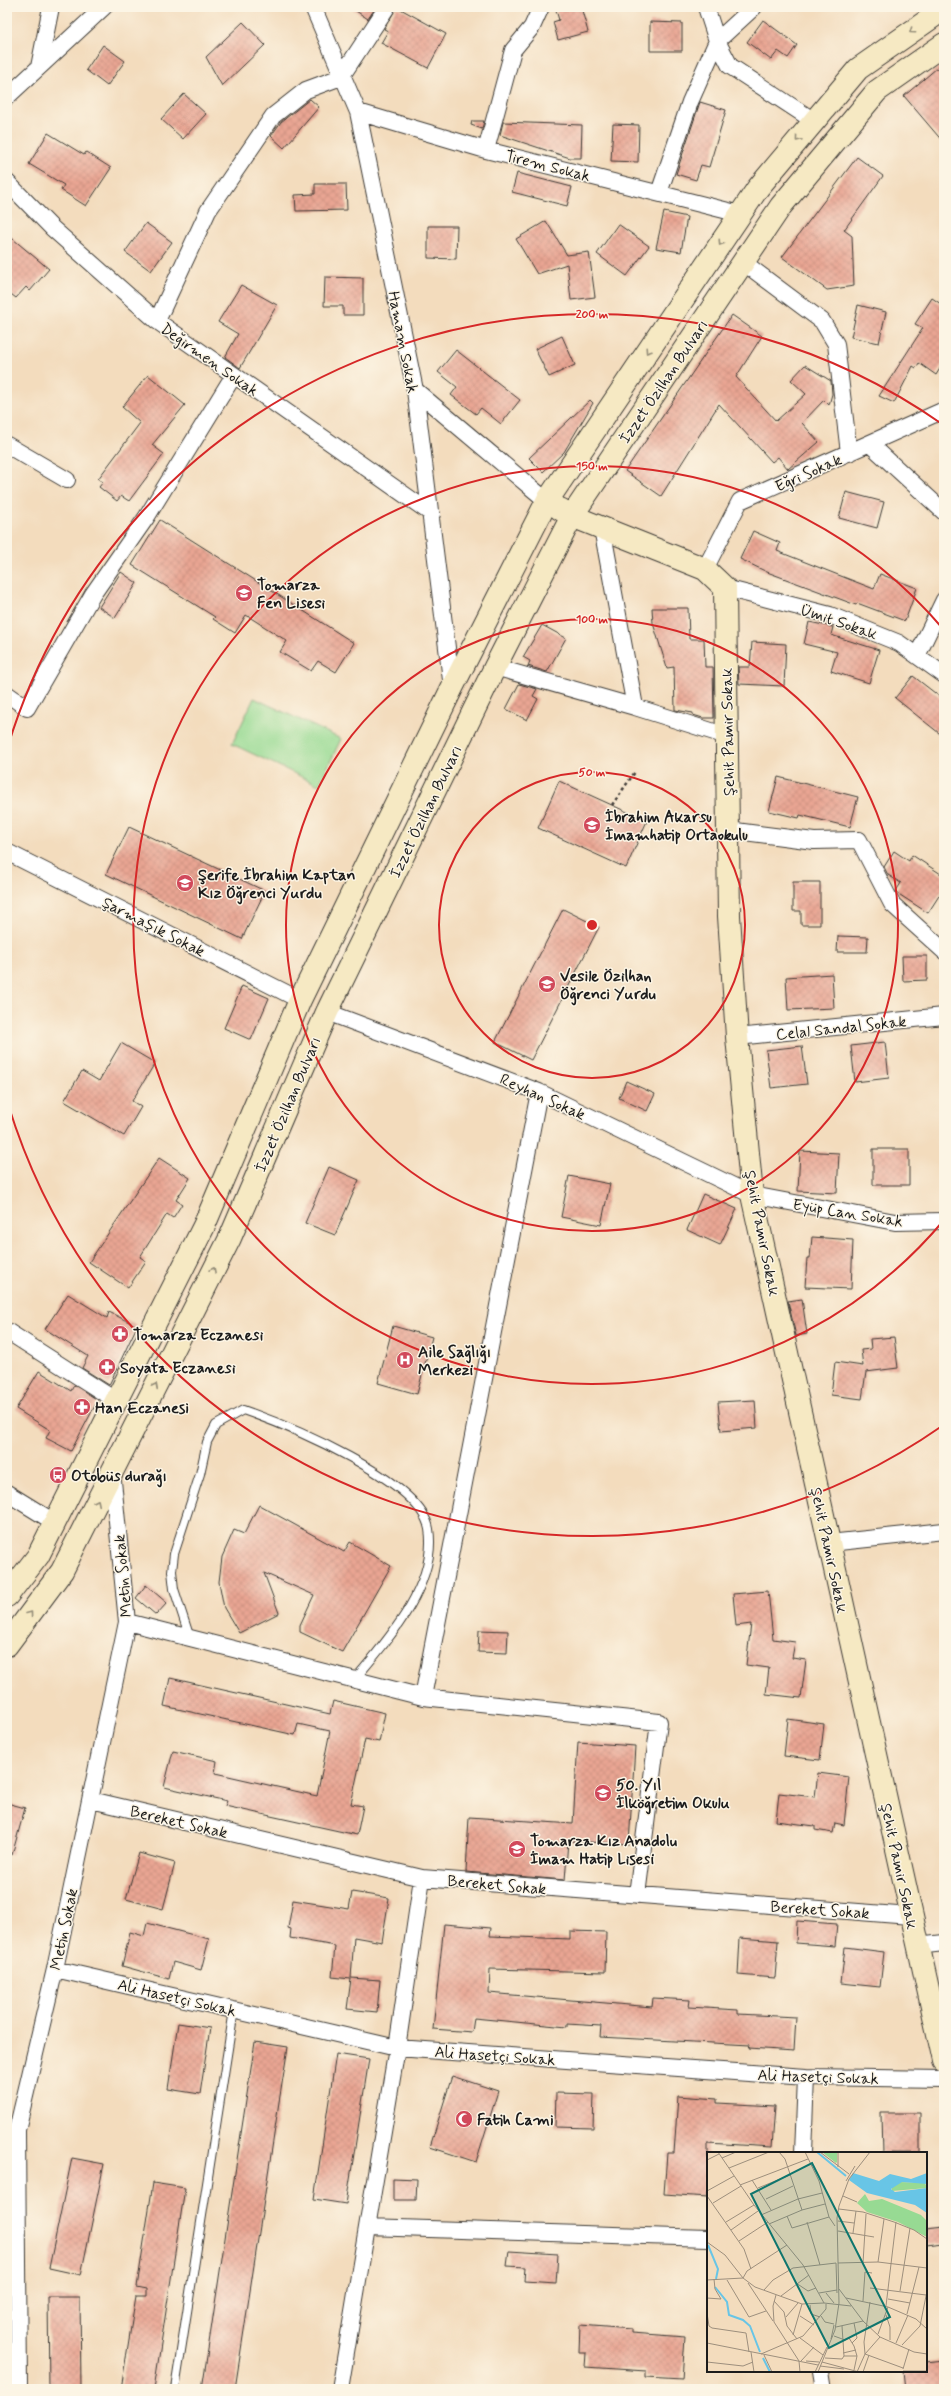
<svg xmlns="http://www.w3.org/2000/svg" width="951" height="2396" viewBox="0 0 951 2396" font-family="Mynerve,sans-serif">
	<defs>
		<pattern id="building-cross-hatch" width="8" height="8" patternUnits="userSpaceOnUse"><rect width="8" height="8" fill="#e9a593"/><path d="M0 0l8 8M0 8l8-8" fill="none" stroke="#c78d7e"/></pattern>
	</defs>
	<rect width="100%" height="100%" fill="#fcf5e5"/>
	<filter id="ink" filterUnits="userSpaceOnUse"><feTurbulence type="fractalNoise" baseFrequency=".025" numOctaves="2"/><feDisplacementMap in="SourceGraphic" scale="8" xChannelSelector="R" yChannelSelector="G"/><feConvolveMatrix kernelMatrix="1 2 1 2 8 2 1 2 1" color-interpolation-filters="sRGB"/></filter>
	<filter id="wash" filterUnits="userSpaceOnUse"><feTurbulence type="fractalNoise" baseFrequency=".012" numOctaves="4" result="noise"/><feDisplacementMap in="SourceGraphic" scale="16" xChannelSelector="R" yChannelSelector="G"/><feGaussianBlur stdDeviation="0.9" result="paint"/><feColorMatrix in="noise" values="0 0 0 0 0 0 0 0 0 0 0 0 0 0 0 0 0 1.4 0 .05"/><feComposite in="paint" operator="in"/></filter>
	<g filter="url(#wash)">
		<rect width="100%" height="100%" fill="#f3dcbd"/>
		<path fill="#97da93" stroke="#5a7b58" d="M254 698 341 739 319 785 232 744Z"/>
		<g id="blocks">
			<path fill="url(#building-cross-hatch)" d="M350 7H376L368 19Z
				M397 7 446 34 428 68 381 43 388 31 384 29Z
				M555 7H581L588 32 558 40 553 22 559 20Z
				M763 20 797 45 788 58 778 51 771 60 747 42Z
				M243 22 265 45 222 86 206 57Z
				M650 22 682 23V51H650Z
				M103 45 125 61 107 86 86 70Z
				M944 62V143L904 96Z
				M184 94 206 114 183 139 161 119Z
				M310 99 319 107 284 148 271 136 281 122Z
				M700 102 726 110 709 167 701 165 696 180 676 174Z
				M472 121H484L482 129 471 125Z
				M503 122 582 125 581 158H570L500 135Z
				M613 124 639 125 638 162 611 161Z
				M48 133 84 155 86 152 111 168 86 206 61 190 64 185 29 164Z
				M857 157 883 176 844 230 852 236 854 286 827 290 782 257Z
				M517 173 572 187 567 206 512 192Z
				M315 184H346L347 210 296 211 295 195 315 194Z
				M664 212 687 217 681 252 656 248Z
				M546 221 567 255 589 252 595 297 571 300 567 264 537 274 516 239Z
				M146 223 172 242 151 271 125 252Z
				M618 224 649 246 627 276 597 254Z
				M428 226H457L456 259 428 258Z
				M7 234 49 269 30 291 26 287 16 298 7 291Z
				M325 277 363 278V315H343V306H324Z
				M241 285 277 305 240 368 225 357 238 334 218 322Z
				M932 298 944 306V362L936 375 919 363 916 368 913 366 894 403 879 396 923 328 915 324Z
				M858 305 886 312 879 343 851 337Z
				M732 315 762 336 736 377 776 421 806 394 791 380 805 365 831 381 832 394 829 405 824 400 802 423 819 442 788 469 778 457 772 462 719 404 661 496 625 471Z
				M562 336 575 365 549 377 535 349Z
				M456 350 520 400 501 424 481 408 476 414 451 395 457 387 438 372Z
				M148 375 185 405 152 445 164 454 129 501 121 496 117 501 99 487 103 482 98 479 140 423 122 407Z
				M590 400 593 403 564 452 543 472 529 458Z
				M846 492 884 502 877 528 839 518Z
				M160 520 354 643 336 672 318 661 311 671 280 652 287 641 246 615 235 633 213 619 215 617 132 565Z
				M753 531 780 543 777 551 874 589 880 574 917 588 905 621 857 603 856 605 767 572 740 559Z
				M121 572 137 583 115 618 99 607Z
				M652 608H688L689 639H704L705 667H713L714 718H703L693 715V713L675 710 674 667 667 668 653 623Z
				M809 622 833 627 831 635 879 650 869 683 831 671 837 652 804 644Z
				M542 625 566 638 547 672 528 666 530 661 523 657Z
				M752 642 786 644 784 686 739 684 738 667H750Z
				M913 676 944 700V737L895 698Z
				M519 684 537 689 533 696 538 699 527 720 506 709Z
				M778 777 858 797 850 827 800 815 799 818 769 811Z
				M559 781 647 821 626 868 538 828Z
				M129 827 265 891 242 939 106 874Z
				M894 851 909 861 912 855 944 876V888L928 913 897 893 896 891 901 883 888 875 884 867Z
				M793 882H820V925H801V911H793Z
				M563 909 599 927 531 1060 495 1042Z
				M838 936 868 937 867 952H837Z
				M902 956H927V980L903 981Z
				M832 974 834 1008 788 1010 786 977Z
				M242 986 269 998 251 1040 224 1028Z
				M885 1042 889 1078 855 1082 851 1046Z
				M121 1043 155 1063 132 1101 141 1107 124 1136 64 1101 82 1071 99 1081Z
				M802 1046 807 1084 771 1088 766 1050Z
				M626 1081 655 1094 647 1111 619 1098Z
				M873 1149H909V1185H873Z
				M800 1151 839 1153 837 1193 798 1191Z
				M159 1158 190 1178 176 1200 182 1204 173 1218 167 1214 140 1257 146 1261 128 1288 89 1262Z
				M329 1167 359 1180 335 1235 305 1223Z
				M569 1176 610 1184 601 1225 561 1217Z
				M703 1194 737 1209 720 1245 687 1230Z
				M812 1237 853 1240 851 1289 805 1287 807 1258H810Z
				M68 1294 107 1318 109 1312 137 1326 109 1385 82 1368 88 1356 45 1329Z
				M802 1299 807 1334 796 1336 788 1301Z
				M393 1326 432 1337 417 1394 378 1383Z
				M894 1337 898 1368 866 1372 862 1399 831 1395 835 1362 863 1366 861 1350 871 1349 870 1339Z
				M39 1371 71 1391 74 1385 98 1400 71 1451 46 1438 50 1430 16 1409Z
				M755 1400 757 1428 721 1431 718 1402Z
				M259 1505 344 1552 350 1542 391 1566 342 1652 300 1632V1625L314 1595 264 1573 279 1613 239 1633 224 1608 219 1582 222 1557 234 1530 244 1534Z
				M146 1585 167 1603 156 1615 136 1598Z
				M768 1591 773 1639 795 1642 792 1658 806 1660 801 1698 766 1694 769 1668 746 1665 751 1624 736 1626 733 1594Z
				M479 1630 508 1631 507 1653 478 1652Z
				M170 1678 330 1714 333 1701 385 1713 379 1742 365 1739 351 1804 363 1806 357 1835 225 1806 227 1801 164 1787 173 1751 217 1761 215 1773 317 1796 330 1731 298 1724 295 1735 164 1706Z
				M788 1719 824 1724 820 1760 784 1756Z
				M578 1742 635 1746 629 1844 568 1841 565 1880 466 1872 469 1817 573 1824Z
				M818 1773 849 1777 844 1825 835 1823 833 1833 815 1830V1826L776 1821 779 1793 815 1797Z
				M7 1803 25 1808 12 1855 7 1854Z
				M139 1853 175 1863 163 1909 126 1899Z
				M352 1892 389 1898 382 1942 354 1937 351 1978 380 1980 377 2012 347 2009 351 1979 332 1977 335 1946 290 1938 291 1929 288 1928 293 1900 349 1909Z
				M797 1921 837 1924 835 1946 796 1943Z
				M147 1923 209 1939 201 1970 173 1962 169 1979 122 1966 130 1932 144 1936Z
				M444 1924 491 1928 490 1936 570 1939V1931L606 1932 605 1972 490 1969 489 1993 652 2007 653 1998 690 2000 689 2007 738 2010V2014L796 2017 794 2051 749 2048 750 2045 600 2037 601 2026 567 2024V2027L474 2018 472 2032 433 2029Z
				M740 1938 778 1941 775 1978 738 1975Z
				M845 1947 884 1952 880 1987 841 1983Z
				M178 2023 210 2028 200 2094 168 2089Z
				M255 2042 288 2047 279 2102 235 2389H202Z
				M336 2054 369 2059 346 2204 314 2199Z
				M452 2076 498 2091 476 2162 430 2147Z
				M556 2093 594 2094 593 2128 555 2127Z
				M678 2096 717 2099V2103L775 2106 772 2147 708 2143V2197L664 2194 667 2153H674Z
				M881 2113H920V2153H882Z
				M72 2158 104 2164 81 2275 49 2268Z
				M393 2178 417 2179 416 2200H393Z
				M153 2183 185 2188 154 2389H121L136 2296H147V2289L137 2287Z
				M944 2227V2243L926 2245V2229Z
				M509 2251 558 2254 556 2283 524 2281 525 2267 507 2266Z
				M48 2297H80L81 2389H49Z
				M580 2325 631 2329V2333L685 2337 682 2379 646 2377V2371L585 2367 586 2352H579Z
				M944 2360V2389H905L903 2371H926V2362Z"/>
		</g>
	</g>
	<g filter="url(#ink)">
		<use href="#blocks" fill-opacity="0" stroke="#3c3934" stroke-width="1"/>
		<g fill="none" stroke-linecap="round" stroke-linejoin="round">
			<defs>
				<path id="lane" d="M190 1638 174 1589 172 1571 174 1554 200 1474 207 1442 216 1425 243 1410C286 1425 421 1480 429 1529 438 1584 387 1641 355 1679
					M175 2389 234 2010"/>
				<path id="street" d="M313 7 358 112 415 390 452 688
					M706 7 717 41 730 66 814 121
					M39 67 51 7
					M7 97 104 7
					M358 112 486 150 740 214
					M486 150 513 50 532 27 541 7
					M7 182 52 228 157 321 432 514
					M659 193 690 102 717 41 754 7
					M743 262 822 321 836 344 849 453
					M157 321 208 211 273 116 306 90 341 77 387 7
					M415 390 547 501
					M870 444 944 512
					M7 445 67 480
					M602 528 635 707
					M705 569 740 501 944 410
					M725 588 830 615 899 643 944 675
					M917 656 944 600
					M495 667 635 707 727 736
					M7 694 27 708 93 594 146 518 234 375
					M728 830 814 841 859 840 892 904 944 951
					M7 852 300 1000
					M327 1012 539 1092 752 1195 895 1222 944 1221
					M737 1037 944 1016
					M7 1331 115 1400
					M7 1493 54 1522
					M829 1543 944 1531
					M127 1622 423 1697 659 1722 637 1895
					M423 1697 539 1092
					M91 1800 422 1878 910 1916
					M917 1946 944 1943
					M55 1969 397 2048 806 2077 944 2079
					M803 2153 806 2077
					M367 2227 708 2238
					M821 2371 824 2389
					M19 2389 17 2130 55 1969 127 1622 112 1471
					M340 2389 397 2048 422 1878"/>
				<path id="secondary" d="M560 509 572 516 705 569 725 588 729 916 737 1037 752 1195 944 2061
					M7 1596 38 1556 204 1226 300 1000 452 688 547 501 758 188 858 69 944 9
					M7 1645 62 1571 230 1238 327 1012 495 667 572 516 781 206 877 91 944 44"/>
			</defs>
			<use href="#lane" stroke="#3c3934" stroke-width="10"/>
			<use href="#street" stroke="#3c3934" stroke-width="18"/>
			<use href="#secondary" stroke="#3c3934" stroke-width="24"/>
			<path stroke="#3c3934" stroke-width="2.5" stroke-dasharray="3 3" stroke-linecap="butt" d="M612 805 635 772"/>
			<use href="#lane" stroke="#fff" stroke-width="8"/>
			<use href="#street" stroke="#fff" stroke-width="16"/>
			<use href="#secondary" stroke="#f6e9c3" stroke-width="22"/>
		</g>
		<defs><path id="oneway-chevron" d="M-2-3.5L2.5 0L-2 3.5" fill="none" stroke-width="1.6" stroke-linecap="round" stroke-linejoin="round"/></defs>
		<g stroke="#948d78">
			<use href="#oneway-chevron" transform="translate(912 31) rotate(145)"/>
			<use href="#oneway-chevron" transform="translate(798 139) rotate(130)"/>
			<use href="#oneway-chevron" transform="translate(721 243) rotate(124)"/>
			<use href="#oneway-chevron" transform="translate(648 351) rotate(124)"/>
			<use href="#oneway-chevron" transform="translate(213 1270) rotate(-63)"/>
			<use href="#oneway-chevron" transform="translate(155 1386) rotate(-63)"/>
			<use href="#oneway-chevron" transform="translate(97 1502) rotate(-64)"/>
			<use href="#oneway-chevron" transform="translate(30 1614) rotate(-53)"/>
		</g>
	</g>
	<g fill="none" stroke="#d62828" stroke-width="2">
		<circle cx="592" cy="925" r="153"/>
		<circle cx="592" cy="925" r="306"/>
		<path d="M944 1220A459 459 0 1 1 944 630"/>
		<path d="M942 1426A611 611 0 0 1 8 1104M8 746A611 611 0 0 1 942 424"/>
	</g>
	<defs>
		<symbol id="school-disc" viewBox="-11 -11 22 22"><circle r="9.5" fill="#d1495b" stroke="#fcf5e5"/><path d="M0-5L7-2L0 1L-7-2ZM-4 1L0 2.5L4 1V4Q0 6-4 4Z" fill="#fff"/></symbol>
		<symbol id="pharmacy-disc" viewBox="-11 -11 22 22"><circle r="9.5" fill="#d1495b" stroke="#fcf5e5"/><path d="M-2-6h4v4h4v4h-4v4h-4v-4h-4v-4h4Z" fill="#fff"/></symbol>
		<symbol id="hospital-disc" viewBox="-11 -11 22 22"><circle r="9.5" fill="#d1495b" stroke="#fcf5e5"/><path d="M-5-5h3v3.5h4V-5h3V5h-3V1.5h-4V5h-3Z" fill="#fff"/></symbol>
		<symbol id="bus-disc" viewBox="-11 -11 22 22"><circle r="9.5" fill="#d1495b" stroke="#fcf5e5"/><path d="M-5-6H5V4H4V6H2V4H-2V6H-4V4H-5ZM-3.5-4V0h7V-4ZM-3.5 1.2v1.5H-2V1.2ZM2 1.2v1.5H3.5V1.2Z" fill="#fff"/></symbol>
		<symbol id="mosque-disc" viewBox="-11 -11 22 22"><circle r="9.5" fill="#d1495b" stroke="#fcf5e5"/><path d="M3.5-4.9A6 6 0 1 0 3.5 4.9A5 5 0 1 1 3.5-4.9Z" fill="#fff"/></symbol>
	</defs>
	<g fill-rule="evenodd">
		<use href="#school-disc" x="234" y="583" width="20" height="20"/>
		<use href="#school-disc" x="582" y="815" width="20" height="20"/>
		<use href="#school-disc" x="175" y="873" width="20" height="20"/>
		<use href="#school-disc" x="537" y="974" width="20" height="20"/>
		<use href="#pharmacy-disc" x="110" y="1324" width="20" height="20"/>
		<use href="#hospital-disc" x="395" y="1350" width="20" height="20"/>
		<use href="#pharmacy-disc" x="97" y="1357" width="20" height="20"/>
		<use href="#pharmacy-disc" x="72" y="1397" width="20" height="20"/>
		<use href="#bus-disc" x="48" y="1465" width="20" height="20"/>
		<use href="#school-disc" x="593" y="1783" width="20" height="20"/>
		<use href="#school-disc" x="507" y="1839" width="20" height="20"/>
		<use href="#mosque-disc" x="454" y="2109" width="20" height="20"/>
	</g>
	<g text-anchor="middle" stroke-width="3" stroke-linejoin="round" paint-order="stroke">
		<g font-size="16" fill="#1c1c1c" stroke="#fcf5e5">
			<text transform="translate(548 165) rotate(14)" y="6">Tirem Sokak</text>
			<text transform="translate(404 342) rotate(79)" y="6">Hamam Sokak</text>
			<text transform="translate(210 359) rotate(35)" y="6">Değirmen Sokak</text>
			<text transform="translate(663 381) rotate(-56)" y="6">İzzet Özilhan Bulvarı</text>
			<text transform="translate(808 472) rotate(-24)" y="6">Eğri Sokak</text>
			<text transform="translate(839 621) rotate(19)" y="6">Ümit Sokak</text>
			<text transform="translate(727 732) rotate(-91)" y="6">Şehit Pamir Sokak</text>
			<text transform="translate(425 811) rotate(-64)" y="6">İzzet Özilhan Bulvarı</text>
			<text transform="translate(154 926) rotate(27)" y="6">Şarmaşık Sokak</text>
			<text transform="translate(841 1027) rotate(-6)" y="6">Celal Sandal Sokak</text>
			<text transform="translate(543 1096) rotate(24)" y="6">Reyhan Sokak</text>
			<text transform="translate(287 1104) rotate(-67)" y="6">İzzet Özilhan Bulvarı</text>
			<text transform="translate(848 1212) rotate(9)" y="6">Eyüp Can Sokak</text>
			<text transform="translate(763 1233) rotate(79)" y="6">Şehit Pamir Sokak</text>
			<text transform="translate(830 1550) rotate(78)" y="6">Şehit Pamir Sokak</text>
			<text transform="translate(122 1576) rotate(-95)" y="6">Metin Sokak</text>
			<text transform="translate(179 1821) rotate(13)" y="6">Bereket Sokak</text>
			<text transform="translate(900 1866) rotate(78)" y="6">Şehit Pamir Sokak</text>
			<text transform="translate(497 1884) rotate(5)" y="6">Bereket Sokak</text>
			<text transform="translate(820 1909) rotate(4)" y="6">Bereket Sokak</text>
			<text transform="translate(63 1929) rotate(-78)" y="6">Metin Sokak</text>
			<text transform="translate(177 1997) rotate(13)" y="6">Ali Hasetçi Sokak</text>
			<text transform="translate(495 2055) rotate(4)" y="6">Ali Hasetçi Sokak</text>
			<text transform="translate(818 2076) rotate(2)" y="6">Ali Hasetçi Sokak</text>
		</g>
		<g font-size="16" font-weight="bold" fill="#1c1c1c" stroke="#fcf5e5" text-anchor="start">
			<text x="257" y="590">Tomarza<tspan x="257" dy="18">Fen Lisesi</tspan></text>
			<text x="605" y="822">İbrahim Akarsu<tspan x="605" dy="18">İmamhatip Ortaokulu</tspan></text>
			<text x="198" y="880">Şerife İbrahim Kaptan<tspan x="198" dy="18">Kız Öğrenci Yurdu</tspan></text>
			<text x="560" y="981">Vesile Özilhan<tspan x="560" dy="18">Öğrenci Yurdu</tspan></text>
			<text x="133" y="1340">Tomarza Eczanesi</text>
			<text x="418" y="1357">Aile Sağlığı<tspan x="418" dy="18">Merkezi</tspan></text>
			<text x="120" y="1373">Soyata Eczanesi</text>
			<text x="95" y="1413">Han Eczanesi</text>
			<text x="71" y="1481">Otobüs durağı</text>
			<text x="616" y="1790">50. Yıl<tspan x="616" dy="18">İlköğretim Okulu</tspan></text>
			<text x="530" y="1846">Tomarza Kız Anadolu<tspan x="530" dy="18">İmam Hatip Lisesi</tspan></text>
			<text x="477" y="2125">Fatih Cami</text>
		</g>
	</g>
	<g transform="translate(707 2152)">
		<rect width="220" height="220" fill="#f3dcbd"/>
		<path d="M115 0H130V10L129 11ZM193 30 218 31 220 36 185 39V35ZM158 42 162 49 175 47 214 63 220 69V85L191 70 160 60 150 51Z" fill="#97da93"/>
		<path d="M146 21 172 29 183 22 204 27 220 21V32L195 30 184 37 188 40 220 36V61L208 53 160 41 142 28Z" fill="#68c5e6"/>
		<path fill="none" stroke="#68c5e6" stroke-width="2" d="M110 0 139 24M1 93 11 117 9 127M8 135 20 150 22 163 36 168 43 174 53 200M56 206 63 220"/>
		<path fill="none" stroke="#9d8f7d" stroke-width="1" d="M11 0 47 53 96 113 117 151 144 154M72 0 78 7 95 58M98 0 112 29 122 65 128 74M113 0 142 22M15 6 29 0M0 8 12 2M131 15V0M22 16 62 0M45 28 64 58M139 29 148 14M33 33 101 7M51 36 83 23M0 39 27 24M0 44 37 97 44 117M136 44 150 50M59 47 86 34M6 51 34 34M132 57 156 60 187 70 207 78 220 87M54 63 91 47 115 41M80 64 85 76 122 65M131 69 147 71M19 70 47 53M100 70 113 113M62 72 95 58 118 52M24 78 51 59M131 79 167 85M146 81 149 59M32 89 61 70M0 90 18 103 36 126 48 135 95 152 117 151M171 110 177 67M129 111 130 141M131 111 171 110 220 116M156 111 159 62M36 126 40 119 80 93M0 128 36 126M20 128 42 165 59 159M41 131 66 169M89 131 101 139 109 136M163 136 219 143M132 137 156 169 173 185 207 200 220 202M57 138 66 128 86 116 129 111M193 139 203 76M112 141 130 138M119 141 127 151M69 143 66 154 67 170 92 209 93 220M74 144 102 123M0 146 14 147 8 137 7 127M139 146 181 155 209 167 220 177M181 147 203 151M67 149 77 160 80 174 90 187M156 149 158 120 165 121M163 150 157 190 158 202 196 216M103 153 104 162 113 165M179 154 189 70M0 161 2 174 5 176 39 181 42 200M200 162 212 115M179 163 183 175V188M93 164 107 173M114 164 118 170 127 172M79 165 91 151M135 174 137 204M129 175 156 169M171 182 181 155M86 183 95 152M127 184 138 188 142 186 147 194 150 204 147 218M93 186 116 203M124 187 127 173M0 191 111 213M145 191 150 186 147 171M189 191 201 163M195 193 213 174 220 139M44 200 47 220M136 201 149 198M54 202 96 184 119 157V152M57 203 65 220M118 206 135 207 137 204H150M94 209 107 195M99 209 112 210M0 210 36 214 46 210M115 210 152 220M113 214 137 217M196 217 202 197M196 219H220M108 220 120 195M111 220 128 178 132 151 130 66 132 54 142 27 163 0M150 220 158 202 173 185M156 220 162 203"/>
		<path fill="#0f766e" fill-opacity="0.15" stroke="#0f766e" stroke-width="2" d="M105 11 183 165 122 196 44 42Z"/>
		<rect width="220" height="220" fill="none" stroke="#1c1c1c" stroke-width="2"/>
	</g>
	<circle cx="592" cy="925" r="6" fill="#d62828" stroke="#fcf5e5" stroke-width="2"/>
	<g font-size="12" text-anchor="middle" font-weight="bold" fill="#d62828" stroke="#fcf5e5" stroke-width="3" stroke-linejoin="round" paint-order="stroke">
		<text x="592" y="318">200 m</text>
		<text x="592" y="470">150 m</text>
		<text x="592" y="623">100 m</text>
		<text x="592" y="776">50 m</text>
	</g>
	<rect width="951" height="2396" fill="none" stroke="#fcf5e5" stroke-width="24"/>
</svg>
